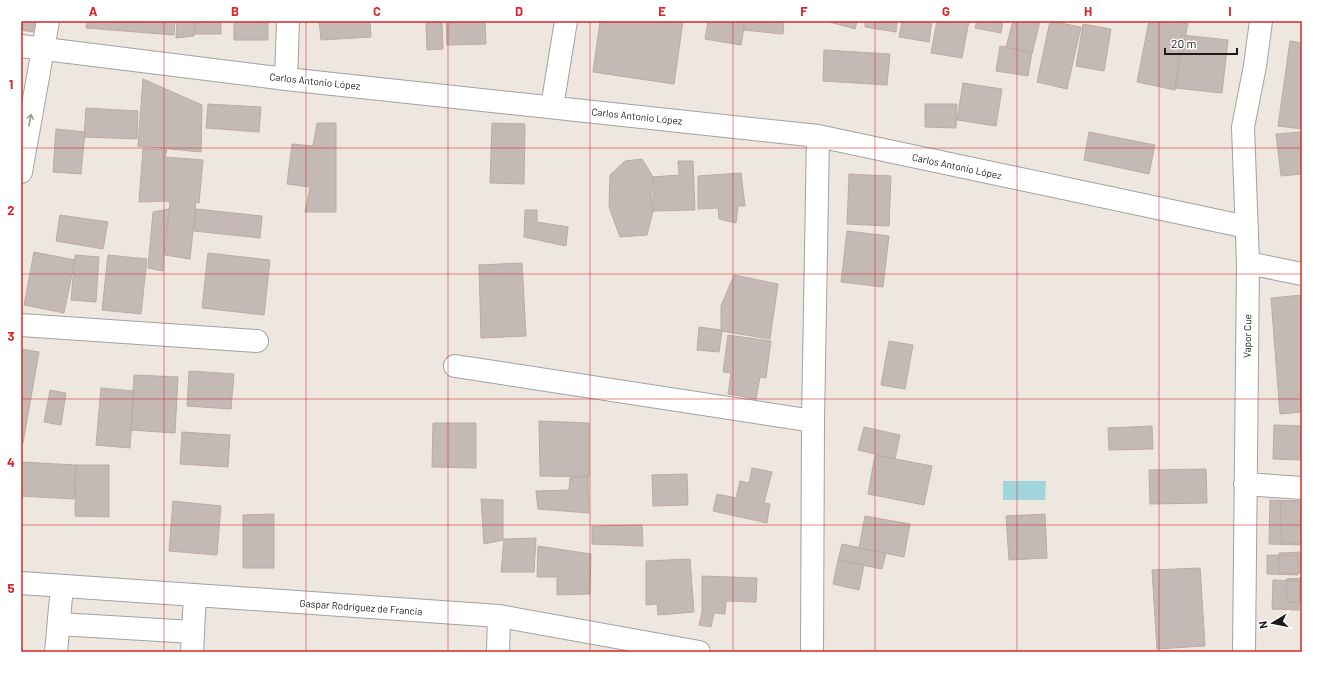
<svg xmlns="http://www.w3.org/2000/svg" width="1323" height="673" viewBox="0 0 1323 673" font-family="Barlow,sans-serif">
	<rect width="100%" height="100%" fill="#ede7e0"/>
	<path fill="#a0d6db" d="M1003 481H1046L1045 500H1003Z"/>
	<path fill="#c4b9b4" stroke="#beaba3" d="M21 21H35L33 32 21 30Z
		M87 21H175L174 35 86 28Z
		M177 21H195L194 36 176 38Z
		M195 21H221V34H195Z
		M234 21H268V40H234Z
		M319 21H370L371 37 321 40Z
		M446 21H485L486 44 447 45Z
		M600 21H683L674 84 593 72Z
		M708 21H745L741 45 705 39Z
		M744 21H784L783 34 743 30Z
		M826 21H857L855 29Z
		M865 21H897L896 32 865 27Z
		M902 21H932L929 42 899 37Z
		M937 21H969L962 58 931 53Z
		M977 21H1003L1001 33 975 28Z
		M1013 21H1040L1032 54 1006 47Z
		M1050 21 1081 27 1067 89 1037 82Z
		M1149 21H1178L1188 23 1175 90 1137 82Z
		M426 22H442L443 49 427 50Z
		M1083 24 1111 29 1104 71 1076 66Z
		M1181 35 1228 40 1222 93 1175 88Z
		M1290 41 1302 43V129L1278 126Z
		M1000 46 1032 52 1028 76 996 71Z
		M824 50 890 54 887 85 823 81Z
		M143 79 202 105 201 152 138 146Z
		M963 83 1002 89 996 126 957 120Z
		M208 104 261 107 259 132 206 128Z
		M925 104H957L956 128 925 127Z
		M86 108 138 111 137 139 84 137Z
		M317 123H336V212H305L310 187 287 184 292 144 313 146Z
		M492 123 525 124 524 184 490 183Z
		M56 129 85 132 81 174 53 172Z
		M1089 132 1155 145 1149 174 1084 160Z
		M1302 132V174L1281 176 1276 134Z
		M143 149 167 150 165 157 203 160 199 203 196 202 190 259 165 255 170 201 139 202Z
		M642 159 653 177 651 194 653 211 647 235 620 237 609 207 610 175 625 161Z
		M678 161H693L695 210 653 211V177L679 175Z
		M741 173 745 206H738L736 223 719 219 718 208 698 209V176Z
		M849 174 891 176 889 226 847 224Z
		M169 209 165 241 163 271 148 268 153 212Z
		M196 209 262 216 260 238 194 231Z
		M525 210H537V222L568 227 566 246 524 237Z
		M60 215 108 222 103 249 56 241Z
		M847 231 889 236 883 287 841 282Z
		M34 252 75 260 64 313 24 305Z
		M208 253 270 260 264 315 202 308Z
		M75 255 99 257 96 302 71 300Z
		M108 255 147 259 141 314 102 310Z
		M522 263 526 336 481 338 479 265Z
		M734 275 778 284 770 339 721 331V306Z
		M1302 295V412L1280 414 1271 298Z
		M699 327 722 330 719 352 697 350Z
		M728 335 771 341 766 378 760 377 756 399 728 394 731 373 723 372Z
		M889 341 913 345 905 389 881 385Z
		M21 349 39 352 23 443H21Z
		M189 371 234 374 231 409 187 406Z
		M134 375 178 377 175 433 131 430Z
		M101 388 134 391 130 448 96 445Z
		M50 390 66 393 61 425 44 422Z
		M539 421 589 423V477L540 476Z
		M433 423H476V468L432 467Z
		M1274 425 1302 426V460L1273 459Z
		M1152 426 1153 449 1109 450 1108 428Z
		M864 427 900 435 895 459 858 450Z
		M182 432 230 435 228 467 180 464Z
		M875 455 932 466 924 505 868 494Z
		M21 462 76 465 74 499 21 496Z
		M76 465H109V517L75 516Z
		M752 468 772 472 764 503 770 504 767 523 713 511 717 494 736 498 740 481 749 483Z
		M1206 469 1207 503 1150 504 1149 470Z
		M687 474 688 505 653 506 652 475Z
		M588 475 589 513 538 509 536 491 569 490 570 478Z
		M481 499 503 500V540L484 544Z
		M1270 500 1302 501V545L1269 544Z
		M173 501 221 506 217 555 169 551Z
		M1280 501H1302V543H1282Z
		M274 514V568H243V515Z
		M1045 514 1047 558 1009 560 1006 516Z
		M865 516 910 524 904 557 859 548Z
		M642 525 643 546 592 544V526Z
		M536 538 534 572H501L504 539Z
		M842 544 886 553 882 569 838 560Z
		M538 546 591 554 590 594 557 595V577H537Z
		M1302 552V573H1279V553Z
		M1267 555 1298 556V575L1267 574Z
		M690 559 694 612 658 615 657 604 646 605V561Z
		M838 560 864 565 859 590 833 584Z
		M1200 568 1205 646 1157 649 1152 570Z
		M702 576 757 578 756 602 726 601 725 614 714 613 711 627 699 625 702 612Z
		M1302 578V602H1287L1286 579Z
		M1273 580 1300 581 1299 610 1272 609Z"/>
	<g fill="none" stroke-linecap="round" stroke-linejoin="round">
		<defs>
			<path id="minor" d="M21 46 286 79 818 136 1247 227
				M286 79 288 21
				M552 107 566 21
				M21 172 48 21
				M1248 263 1302 274
				M21 325 257 341
				M455 366 813 421
				M1245 484 1302 488
				M21 583 499 616 699 652
				M59 624 193 632
				M56 652 62 586
				M192 652 195 595
				M498 652 499 616
				M812 652 813 421 818 136
				M1244 652 1248 263 1243 127 1255 66 1261 21"/>
		</defs>
		<use href="#minor" stroke="#a2a2a2" stroke-width="24"/>
		<use href="#minor" stroke="#fff" stroke-width="22"/>
	</g>
	<defs><path id="oneway-shaft" d="M-6 0H5M1.5-3L5.5 0L1.5 3" fill="none" stroke-width="1.6" stroke-linecap="round" stroke-linejoin="round"/></defs>
	<use stroke="#989898" href="#oneway-shaft" transform="translate(30 120) rotate(-80)"/>
	<path fill="none" stroke="#d62828" stroke-width="1" stroke-opacity="0.55" d="M164 21V652M306 21V652M448 21V652M590 21V652M733 21V652M875 21V652M1017 21V652M1159 21V652M21 148H1302M21 274H1302M21 399H1302M21 525H1302"/>
	<g text-anchor="middle" stroke-width="3" stroke-linejoin="round" paint-order="stroke">
		<g font-size="10" fill="#1b1b1b" stroke="#fff">
			<text transform="translate(315 81) rotate(6)" y="4">Carlos Antonio López</text>
			<text transform="translate(637 116) rotate(6)" y="4">Carlos Antonio López</text>
			<text transform="translate(957 166) rotate(12)" y="4">Carlos Antonio López</text>
			<text transform="translate(1247 336) rotate(-89)" y="4">Vapor Cue</text>
			<text transform="translate(361 607) rotate(4)" y="4">Gaspar Rodriguez de Francia</text>
		</g>
	</g>
	<rect width="1323" height="673" fill="none" stroke="#ffffff" stroke-width="44"/>
	<g transform="translate(1273 623) rotate(260)" stroke="#ffffff" stroke-width="3" paint-order="stroke">
	<path d="M0-3L7 15L0 10L-7 15Z" fill="#1b1b1b"/>
	<text y="-6" font-size="11" font-weight="bold" text-anchor="middle" fill="#1b1b1b">N</text>
	</g>
	<path d="M1165 48v6h72v-6" fill="none" stroke="#1b1b1b" stroke-width="2"/>
	<text x="1171" y="48" font-size="12" fill="#1b1b1b" stroke="#ffffff" stroke-width="3" paint-order="stroke">20 m</text>
	<rect x="22" y="22" width="1279" height="629" fill="none" stroke="#d62828" stroke-width="1.5"/>
	<g font-size="13" text-anchor="middle" font-weight="bold" fill="#d62828">
		<text x="93" y="16">A</text>
		<text x="235" y="16">B</text>
		<text x="377" y="16">C</text>
		<text x="519" y="16">D</text>
		<text x="662" y="16">E</text>
		<text x="804" y="16">F</text>
		<text x="946" y="16">G</text>
		<text x="1088" y="16">H</text>
		<text x="1230" y="16">I</text>
		<text x="11" y="89">1</text>
		<text x="11" y="215">2</text>
		<text x="11" y="341">3</text>
		<text x="11" y="467">4</text>
		<text x="11" y="593">5</text>
	</g>
</svg>
